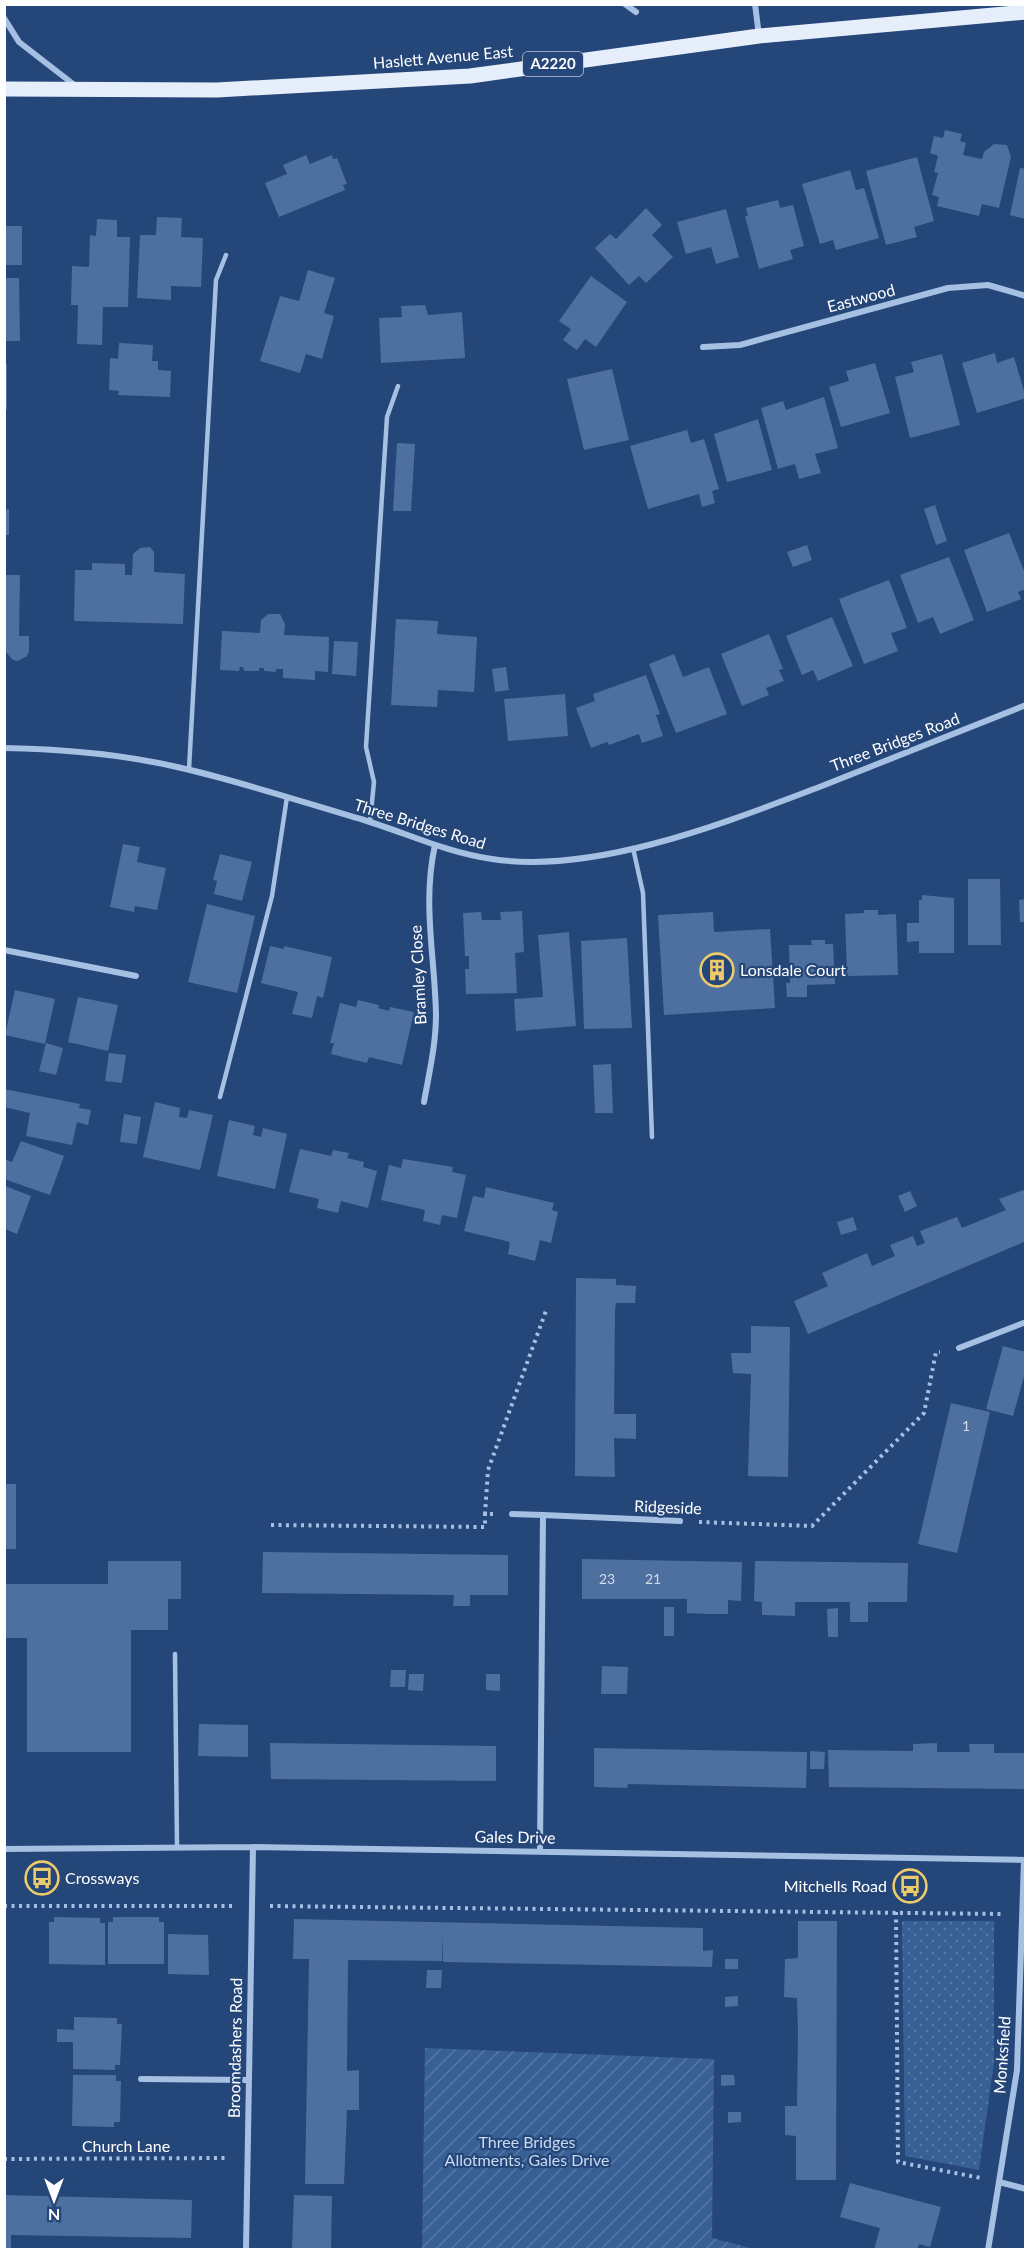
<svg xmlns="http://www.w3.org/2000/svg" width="1030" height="2254" viewBox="0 0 1030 2254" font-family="Lato,sans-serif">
	<defs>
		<pattern id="grass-dots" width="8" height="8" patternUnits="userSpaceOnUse" patternTransform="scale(1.5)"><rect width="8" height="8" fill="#386095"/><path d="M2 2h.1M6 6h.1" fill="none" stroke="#5678a5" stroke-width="1.8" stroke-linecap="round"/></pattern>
		<pattern id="garden-furrows" width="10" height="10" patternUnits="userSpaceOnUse" patternTransform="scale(1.5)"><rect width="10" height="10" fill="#386095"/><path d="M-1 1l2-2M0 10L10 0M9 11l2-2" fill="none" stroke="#5678a5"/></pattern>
	</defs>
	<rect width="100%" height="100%" fill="#254678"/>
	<path fill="url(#grass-dots)" d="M902 1921H994V2062L979 2170 905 2156Z"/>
	<path fill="url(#garden-furrows)" d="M425 2048 714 2059 712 2238 754 2249H422Z"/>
	<path fill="#4d70a1" d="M945 130 962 134 960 141 966 143 963 155 982 159 984 152 994 144 1007 145 1011 157 999 208 982 204 979 216 937 206 939 197 932 195 938 173 934 172 938 156 930 153 934 136 943 138Z
		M306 155 310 164 332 155 333 159 337 158 347 184 343 185 345 190 279 217 265 183 287 174 283 165Z
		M917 157 934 221 914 227 917 237 886 245 866 171Z
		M1020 168 1026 169 1025 219 1010 215Z
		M850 170 856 190 864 188 879 238 836 250 833 240 820 244 802 184Z
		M778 200 780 208 793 205 804 246 790 250 793 259 759 269 745 216H748L746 208Z
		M646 208 662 225 652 235 673 257 646 283 639 276 629 285 595 248 610 234 616 239Z
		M726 209 739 257 716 264 711 247 686 254 677 222Z
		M157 217 182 218 181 237 203 238 201 287 171 286V300L137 298 140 235H156Z
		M97 219 117 220V237H130L128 307H103L102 345 77 344 78 305H71L72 266 89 267 90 235 96 236Z
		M4 226H22V265H4Z
		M308 270 335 278 324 313 334 316 322 359 306 354 300 373 260 361 280 296 299 301Z
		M591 276 627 302 596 347 585 339 577 350 563 340 571 329 559 321Z
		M4 278H19L20 341H4Z
		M425 305 428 315 462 312 465 358 381 363 379 318 402 317 401 306Z
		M119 343 153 345 152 361H158V370L171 371 170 397 118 395 119 391 109 390 110 358 118 359Z
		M995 353 997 363 1014 357 1026 398 977 413 962 363Z
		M942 354 960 425 910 438 895 377 914 372 911 362Z
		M875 363 890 413 841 427 829 387 849 381 846 371Z
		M4 364H7V410H4Z
		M612 369 629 440 584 450 567 379Z
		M824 397 838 448 815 454 821 473 799 479 795 464 778 469 761 408 783 401 786 410Z
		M758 419 772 470 727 482 714 434Z
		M687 430 691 443 704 439 719 489 712 491 715 503 702 507 699 494 648 509 630 446Z
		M397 443 415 444 411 511H393Z
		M935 505 947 541 936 545 924 509Z
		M9 509V535H4V510Z
		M1009 533 1026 576V589L1018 592 1021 599 987 612 964 550Z
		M807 545 812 560 793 567 787 552Z
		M150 547 154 552V572L185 574 183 624 74 621 75 570H92V563L125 564V575H132L133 554 140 548Z
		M949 557 974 620 940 634 933 617 918 623 900 575Z
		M4 575H20L19 636H29V651L27 656 18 661 13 660 4 650Z
		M889 580 907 628 891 633 898 651 864 664 839 599Z
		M268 614H280L285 624 284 635 329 637 328 672 315 671V680L283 678V669H276V672L264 671V668H259V671H244L243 667H240L239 671 220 670 222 631 260 633 261 620Z
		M832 617 853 666 818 681 813 670 802 675 786 636Z
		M396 619 438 621 437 634 477 637 474 692 438 690 437 707 391 705Z
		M769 634 783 669 779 670 784 681 766 688 769 695 742 706 721 654Z
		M334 641 358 642 356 676 332 674Z
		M674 654 683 677 709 667 727 714 676 733 649 664Z
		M506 667 509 690 495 692 492 669Z
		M646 675 660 714 656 715 663 736 642 743 639 734 609 745 607 742 591 748 576 708 595 701 593 694Z
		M565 694 568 736 508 741 504 699Z
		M123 844 140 847 137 862 166 868 157 910 135 906 134 912 110 907Z
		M220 854 252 862 242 901 214 894 217 881 213 880Z
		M968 879H1000L1001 945H968Z
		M922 895 954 898V953H919V941L907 942V923H919V900H922Z
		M1026 899V922H1020L1019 900Z
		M207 904 255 916 237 993 188 982Z
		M864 910H878V915L896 914 898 975 847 976 845 914 864 913Z
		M522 911 524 952 515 953 517 993 466 994 465 969H469V956H465L463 913 481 912 482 920H501L500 912Z
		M713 912 714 932 770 929 775 1008 664 1015 658 915Z
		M569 932 576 1026 516 1031 514 999 543 997 538 935Z
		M627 938 632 1028 584 1029 581 941Z
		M811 940H825V944H833L835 984 807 985V997H787L786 983H790L789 945H812Z
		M270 946 284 949V946L332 957 323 998 317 996 312 1018 292 1014 298 992 261 983Z
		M15 990 55 999 45 1044 5 1035Z
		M78 997 118 1005 108 1051 68 1042Z
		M358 1000 379 1005 378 1008 389 1011 390 1007 414 1012 402 1065 369 1057 367 1063 331 1054 334 1043H330L340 1003 356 1007Z
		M46 1043 63 1048 56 1075 39 1071Z
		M109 1053 126 1055 122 1083 105 1081Z
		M611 1064 613 1113H595L593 1065Z
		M4 1089 80 1104 79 1108 91 1110 88 1125 77 1122 72 1145 26 1136 30 1113 4 1107Z
		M155 1102 180 1108 179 1117 187 1118 189 1110 213 1115 200 1170 143 1157Z
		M124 1114 141 1117 137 1144 120 1142Z
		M229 1120 255 1126 253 1135 261 1137 263 1128 287 1134 275 1189 217 1176Z
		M21 1141 64 1156 50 1195 4 1179V1159L12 1162Z
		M300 1149 331 1156 333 1150 349 1153 347 1158 364 1162 363 1167 377 1171 368 1208 341 1201 338 1213 317 1208 319 1199 289 1192Z
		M403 1159 453 1167 452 1172 466 1175 457 1218 442 1215 440 1225 423 1221 425 1210 381 1200 389 1165 401 1168Z
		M5 1186 31 1196 17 1234 5 1229Z
		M486 1187 554 1203 552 1210 558 1212 551 1243 540 1240 535 1261 508 1254 510 1242 464 1231 473 1196 484 1198Z
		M1026 1189V1241L808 1334 794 1301 828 1286 822 1273 867 1253 872 1266 895 1256 890 1245 913 1236 917 1246 925 1243 920 1231 957 1217 962 1228 1006 1210 999 1199Z
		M910 1191 917 1206 905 1212 898 1196Z
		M853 1217 857 1230 841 1235 837 1222Z
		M576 1278 616 1279V1285L636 1286 635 1303H616L615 1310 614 1414H636V1439L614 1438 615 1477 575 1476Z
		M751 1326 790 1327 788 1477 748 1476 751 1374 733 1373 731 1353H751Z
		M1003 1346 1026 1352V1369L1013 1416 986 1409Z
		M951 1403 990 1412 957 1553 918 1544Z
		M4 1484H16V1549H4Z
		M263 1552 508 1555V1595H470V1606H453L454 1595 262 1593Z
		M582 1559 742 1562 741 1601 728 1600V1614H707L687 1613V1599H582Z
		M108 1561H181V1599H168V1630H131V1752H27V1638H4V1584H108Z
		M755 1561 908 1563 907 1602H868V1622H850V1602H795V1616L762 1615V1602L754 1601Z
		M664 1607H674V1636H664Z
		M838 1608V1637H828L827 1609Z
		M602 1666 628 1667 627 1694H601Z
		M391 1670H406L405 1687H390Z
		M409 1674H424L423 1691 408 1690Z
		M486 1674H500V1691L486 1690Z
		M199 1724 248 1725V1757L198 1756Z
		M270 1743 496 1746V1781L271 1779Z
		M937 1743V1752H970L969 1744H994V1753H1026V1789L829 1787 828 1750 913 1751V1744Z
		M594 1748 807 1752 806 1788 628 1784 627 1788 594 1787Z
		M810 1751 825 1752 824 1769H810Z
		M54 1917 100 1918V1923H105V1965L49 1964V1922H54Z
		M113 1917H159V1922H164V1964H108V1922H113Z
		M294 1919 703 1928V1951L713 1950 712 1967 443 1962V1936L442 1961 348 1960 347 2071 359 2070V2110H347L344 2184H305L309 1959H293Z
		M798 1921H837L836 2180H796V2136L785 2135V2106H797L798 2031 797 1998 784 1997 785 1959 798 1958Z
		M168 1934 208 1935 209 1975 168 1974Z
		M725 1959H738V1969H725Z
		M427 1970H442L441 1988H426Z
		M738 1996V2006L725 2007V1997Z
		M74 2017 117 2018V2024H122L120 2065H115V2070L73 2069V2042H57V2029L74 2030Z
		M73 2075H116V2081H121L120 2122H114V2127L72 2126Z
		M721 2075H734L735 2085 721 2086Z
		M728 2112H741V2122L728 2123Z
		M850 2183 941 2207 930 2247 919 2244 917 2250H874L880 2228 840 2217Z
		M4 2195 192 2200 191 2238 11 2235V2249H4Z
		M294 2195 332 2196 331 2250H292Z"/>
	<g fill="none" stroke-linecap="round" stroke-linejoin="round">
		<path stroke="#a6c0e3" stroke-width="4" stroke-dasharray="3 4.5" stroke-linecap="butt" d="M493 1514H485L488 1470 547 1308
			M699 1522 812 1526 924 1413 936 1352H940
			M271 1525 485 1527V1514
			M4 1906H233
			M270 1906 1004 1914
			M896 1912 898 2162 981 2178
			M4 2159 228 2158"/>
		<path stroke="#a6c0e3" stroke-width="4.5" d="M189 769 216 280 226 255
			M370 822 374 782 366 747 387 417 398 386
			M633 848 643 893 652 1137
			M220 1097 272 896 287 797
			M175 1654 177 1847"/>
		<path stroke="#a6c0e3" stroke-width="6" d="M625 4 636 12
			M755 4 759 36
			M4 18 19 42 77 87
			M703 347 740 345 948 288 988 285 1026 296
			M4 748C66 749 130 755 190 770 248 784 306 803 364 820 406 833 448 853 492 859 595 875 727 822 822 786 890 759 958 732 1026 705
			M4 950 136 976
			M424 1102C429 1074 436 1044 436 1015 435 957 422 903 435 845
			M959 1348 1026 1322
			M512 1514 543 1515
			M4 1849 253 1847 1026 1860
			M540 1851 543 1515 680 1521
			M141 2079 248 2080
			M999 2182 1026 2189
			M246 2250 253 1847
			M988 2250 1017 2070 1024 1860"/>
		<path stroke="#e6eefc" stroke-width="15" d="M4 89 217 90 470 76 759 36 1026 12"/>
	</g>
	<defs>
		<symbol id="building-ring" viewBox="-11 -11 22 22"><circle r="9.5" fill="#254678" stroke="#edcb6b" stroke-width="1.5"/><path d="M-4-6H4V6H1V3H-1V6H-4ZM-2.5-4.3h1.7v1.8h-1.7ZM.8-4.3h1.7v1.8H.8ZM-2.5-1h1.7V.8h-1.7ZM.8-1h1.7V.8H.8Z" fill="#edcb6b"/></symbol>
		<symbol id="bus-ring" viewBox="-11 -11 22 22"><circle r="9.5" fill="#254678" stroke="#edcb6b" stroke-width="1.5"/><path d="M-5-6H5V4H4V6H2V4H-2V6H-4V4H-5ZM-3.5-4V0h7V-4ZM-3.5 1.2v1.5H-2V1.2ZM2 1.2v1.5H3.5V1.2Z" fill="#edcb6b"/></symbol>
	</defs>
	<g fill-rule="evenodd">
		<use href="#building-ring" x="698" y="951" width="38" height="38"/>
		<use href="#bus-ring" x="23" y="1859" width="38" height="38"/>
		<use href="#bus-ring" x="891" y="1867" width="38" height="38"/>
	</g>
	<g text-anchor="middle" stroke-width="4.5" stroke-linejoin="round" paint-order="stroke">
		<g font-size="14" fill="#d2dbe8">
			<text x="966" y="1431">1</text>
			<text x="607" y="1584">23</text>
			<text x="653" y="1584">21</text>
		</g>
		<rect fill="#254678" stroke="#bec8d6" stroke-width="1.5" x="523" y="52" width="60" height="24" rx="4.5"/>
		<g font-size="15" font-weight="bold" fill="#fff">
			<text x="553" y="69">A2220</text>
		</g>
		<g font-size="16" fill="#fff" stroke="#254678">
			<text transform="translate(443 57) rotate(-5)" y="6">Haslett Avenue East</text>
			<text transform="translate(861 298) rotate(-15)" y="6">Eastwood</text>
			<text transform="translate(895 742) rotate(-21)" y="6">Three Bridges Road</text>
			<text transform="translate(420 824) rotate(17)" y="6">Three Bridges Road</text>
			<text transform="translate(418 975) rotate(-93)" y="6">Bramley Close</text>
			<text transform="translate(668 1507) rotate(2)" y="6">Ridgeside</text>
			<text transform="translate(515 1837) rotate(1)" y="6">Gales Drive</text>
			<text transform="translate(235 2048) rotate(-89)" y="6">Broomdashers Road</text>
			<text transform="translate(1002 2055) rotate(-86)" y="6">Monksfield</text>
			<text x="126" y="2152">Church Lane</text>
		</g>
		<g font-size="16" fill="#fff" stroke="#254678" text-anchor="start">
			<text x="740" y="976">Lonsdale Court</text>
			<text x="65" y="1884">Crossways</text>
			<text x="887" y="1892" text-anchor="end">Mitchells Road</text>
		</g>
		<g font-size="16" fill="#c9daf3" stroke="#254678">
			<text x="527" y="2148">Three Bridges<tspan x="527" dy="18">Allotments, Gales Drive</tspan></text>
		</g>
	</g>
	<rect width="1030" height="2254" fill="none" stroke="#ffffff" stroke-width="12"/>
	<g transform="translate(54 2200) rotate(180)" stroke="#254678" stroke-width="4.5" paint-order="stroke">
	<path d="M0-4.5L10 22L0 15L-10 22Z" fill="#ffffff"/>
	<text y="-9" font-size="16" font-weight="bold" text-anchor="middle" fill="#ffffff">N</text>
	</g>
</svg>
